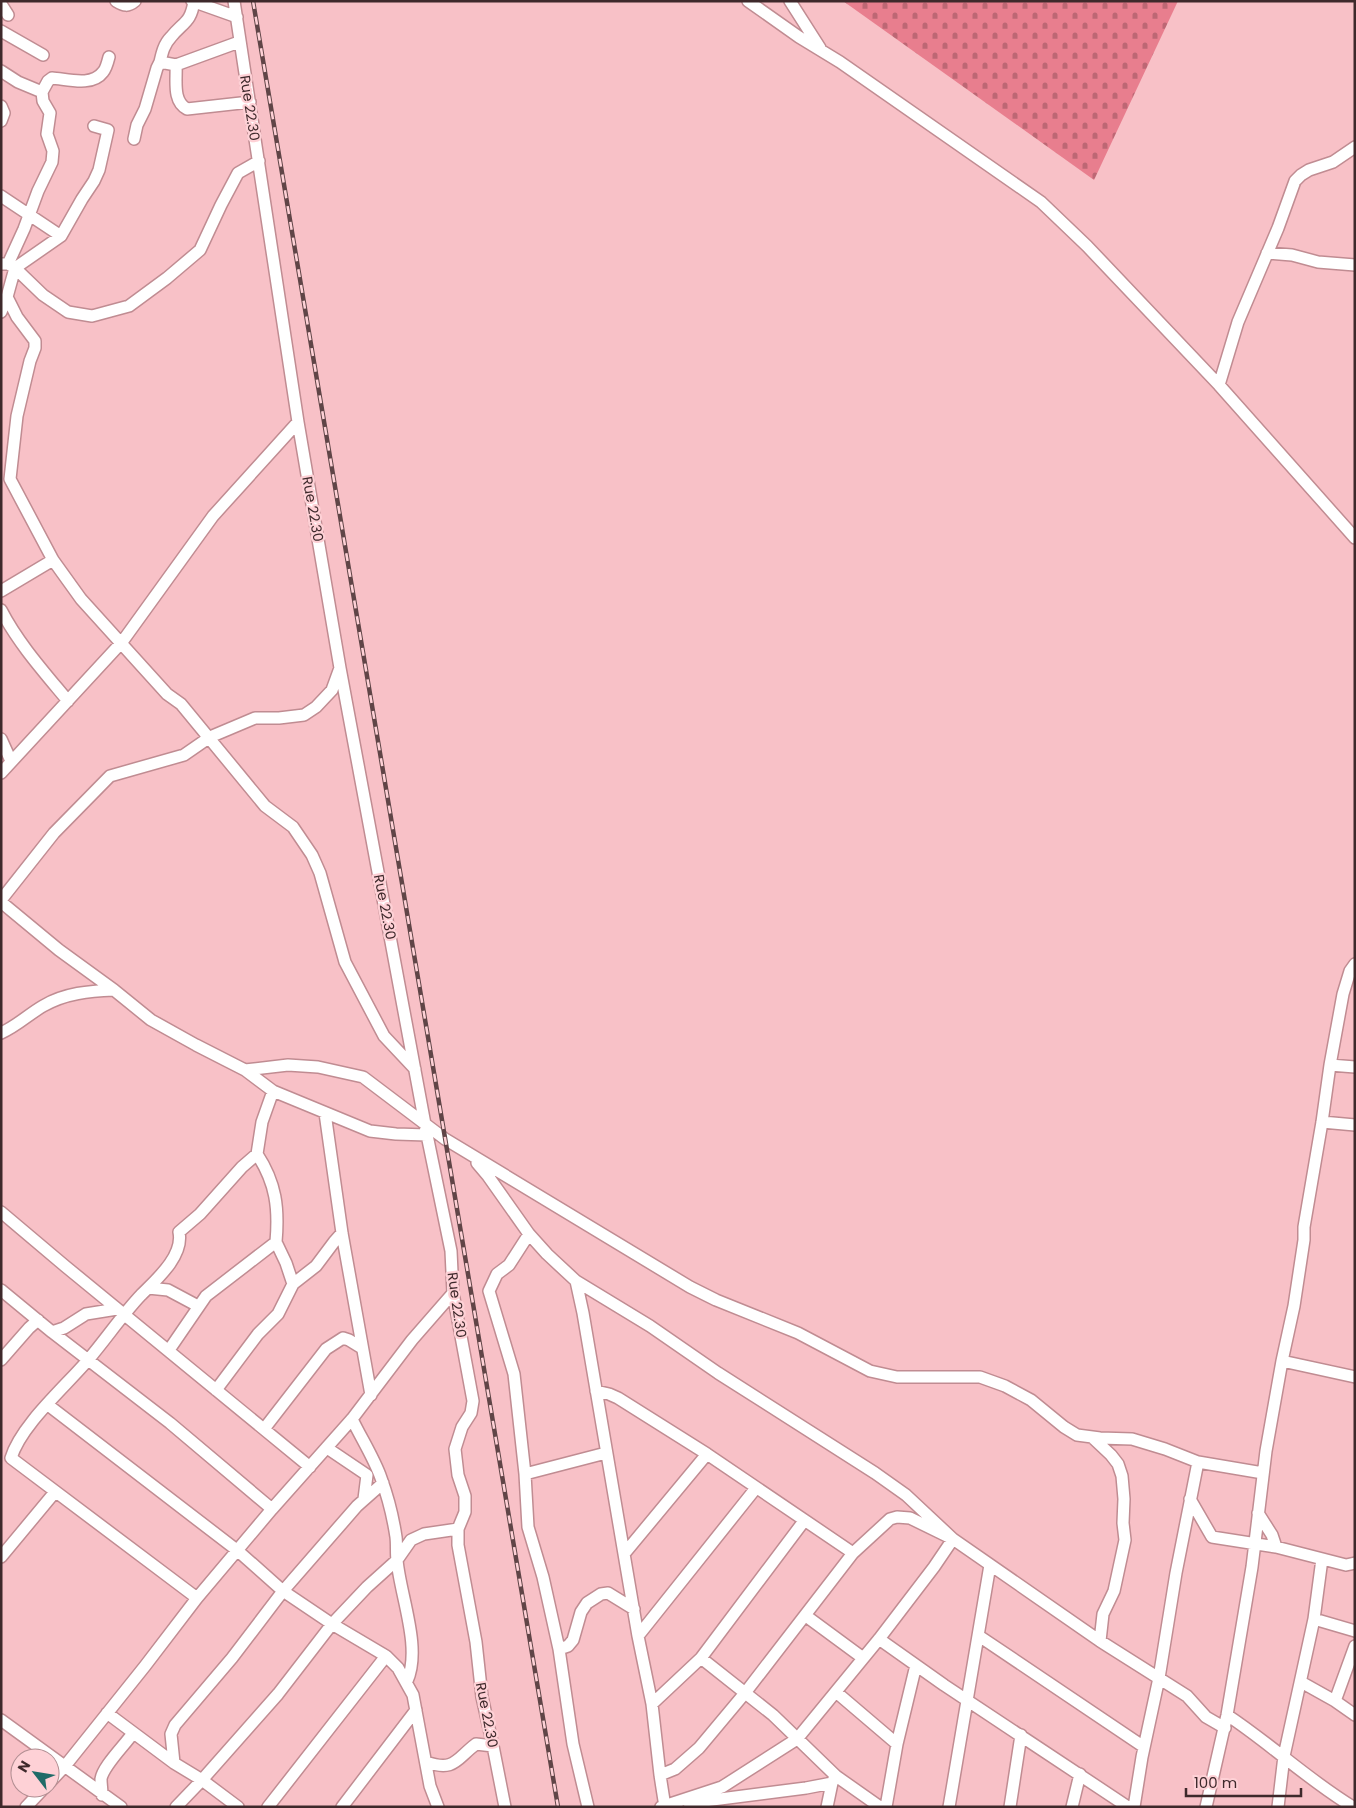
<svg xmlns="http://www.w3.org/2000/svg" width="1356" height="1808" viewBox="0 0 1356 1808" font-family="Poppins,sans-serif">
	<defs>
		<pattern id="cemetery-stones" width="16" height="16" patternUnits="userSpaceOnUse" patternTransform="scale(1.25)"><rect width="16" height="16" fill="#e87e8e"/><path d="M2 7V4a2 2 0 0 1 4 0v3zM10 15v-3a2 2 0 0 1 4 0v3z" fill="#bd6774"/></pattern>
	</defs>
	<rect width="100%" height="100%" fill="#f8c1c7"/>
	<path fill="url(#cemetery-stones)" d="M843 1H1178L1094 180Z"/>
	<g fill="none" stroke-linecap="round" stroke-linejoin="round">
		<defs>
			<path id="minor" d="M116 1C124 6 128 7 135 1
				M192 1 237 17
				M194 1C191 23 183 22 171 37 164 44 162 53 160 62L176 65 239 42
				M234 1 298 422 340 668 427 1135 451 1251 453 1293 473 1401 471 1413 462 1427 455 1449 458 1475 465 1496V1512L458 1529V1545L476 1642 482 1697 493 1746 505 1807
				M748 1 799 37 840 62 1041 202 1087 246 1219 385 1355 538
				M790 1 820 48
				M1 4 8 15
				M1 31 43 55
				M176 65C177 80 172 101 187 109L250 102
				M1 71 18 82 42 92 43 101 50 113 47 134 53 151 52 162 38 191 24 229 8 264
				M42 92 48 81 52 78C67 79 92 87 103 72 106 69 108 61 109 57
				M1 106 4 113 1 121
				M94 126 108 130 99 170 94 181 82 199 61 236 15 268 7 297 17 317 35 341V348L30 361 17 416 10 479 53 560 81 599 167 694 181 704 265 806 293 827 312 855 320 873 345 962 384 1036 415 1069
				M134 139 137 125 145 109 157 68 160 62
				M1 196 61 236
				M1267 253 1292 255 1318 262 1355 265
				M1 264H8L15 268 43 295 68 312 92 316 129 306 167 278 200 250 221 205 238 173 259 161
				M1 312 7 297
				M1219 385 1238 322 1278 228 1295 181 1301 175 1309 170 1333 162 1355 147
				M1 591 53 560
				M1 610C18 643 44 672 68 701
				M1 739 11 761
				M1 773 122 642 213 516 298 422
				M1 900 54 833 110 776 184 755 210 737 255 718H279L304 715 316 707 332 690 340 668
				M1 902 59 950 114 990 151 1020 196 1045 245 1070 273 1091 370 1131 396 1134 427 1135
				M1 1033C17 1026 29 1014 43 1006 65 993 90 991 114 990
				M1330 1065 1343 994 1350 971 1355 964
				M245 1070 288 1065 318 1067 363 1077 445 1139 690 1287 716 1300 798 1333 870 1371 897 1377H980L1005 1386 1031 1400 1064 1427 1077 1435 1100 1438 1132 1439 1165 1449 1198 1462 1263 1473
				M325 1113 342 1233 371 1395
				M1322 1122 1355 1125
				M257 1154 262 1122 273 1091
				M477 1163 488 1176 529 1234 547 1254 576 1281 650 1326 718 1373 875 1473 906 1495 953 1539 934 1567 879 1639 797 1739 722 1787 661 1807
				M1 1212 65 1266 310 1467
				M529 1234 509 1265 497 1274 489 1291 514 1374 525 1474 528 1527 543 1577 559 1649 573 1744 588 1807
				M576 1281 583 1313 638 1636 652 1704 660 1775 665 1807
				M148 1288 168 1290 198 1306
				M1 1290 52 1332 64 1328 86 1314 117 1309
				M52 1332 170 1423 272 1509
				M169 1350 206 1296 276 1242 286 1263 293 1284
				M1 1360 29 1328 38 1320
				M1282 1361 1294 1306 1304 1240V1227L1322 1122 1330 1065 1355 1067
				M216 1390 258 1334 278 1314 293 1284 316 1266 334 1242 342 1233
				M596 1391 609 1394 618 1398 707 1454 853 1553
				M48 1405 238 1551 283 1591 332 1624 386 1656 398 1668 413 1695 430 1786 438 1807
				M352 1419C361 1438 374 1458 381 1478 388 1497 393 1517 396 1537 397 1545 396 1553 397 1560 400 1595 422 1648 407 1681
				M264 1429 326 1349 343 1338 349 1340 362 1348
				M1093 1438 1111 1455 1118 1464 1122 1476 1124 1499 1123 1523 1125 1540 1114 1591 1103 1614 1100 1641
				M327 1448 367 1475 364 1499
				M525 1474 606 1453
				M1190 1499 1212 1537 1276 1547 1346 1565 1355 1563
				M1258 1513 1272 1535 1276 1547
				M624 1554 707 1454
				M1 1557 55 1492
				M197 1598 11 1458C21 1425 65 1387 88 1360 106 1339 122 1315 141 1295 156 1280 184 1256 179 1232L200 1214 242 1167 257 1154C276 1183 279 1208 276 1242
				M806 1616 863 1658
				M1314 1619 1355 1631
				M638 1636 756 1488
				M979 1636 1144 1747
				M879 1639 944 1685 1128 1807
				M559 1649 568 1646 573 1640 581 1612 587 1603 601 1594 608 1593 634 1609
				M701 1658 773 1715 836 1776 880 1807
				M1301 1682 1335 1701 1355 1715
				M836 1692 897 1744
				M1335 1701 1355 1646
				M652 1704 701 1658 804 1521
				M107 1713 174 1763 202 1780 278 1694 332 1624 367 1587 397 1560 411 1540 424 1534 458 1529
				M1227 1715C1271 1744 1308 1780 1353 1807
				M1 1720 121 1807
				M426 1762C455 1772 456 1759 476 1744L493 1746
				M174 1763 171 1734 175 1725 232 1658 283 1591 357 1506 383 1483
				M660 1775 675 1769 699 1748 745 1693 853 1553 890 1519 897 1517 910 1518 953 1539 1100 1641 1187 1696 1206 1717 1225 1728
				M50 1782 65 1766 145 1666 197 1598 272 1509 352 1419 412 1340 453 1293
				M102 1795C102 1790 101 1784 101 1779 103 1766 125 1745 133 1733
				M689 1803 806 1788 832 1783
				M26 1807 44 1788
				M176 1807 202 1780 238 1807
				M268 1807 386 1656
				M342 1807 416 1710
				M827 1807 832 1783 835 1777
				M886 1807 897 1744 916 1665
				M949 1807 990 1565
				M1010 1807 1021 1735
				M1072 1807 1080 1774
				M1134 1807 1142 1757 1159 1678 1176 1573 1198 1462
				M1206 1807 1227 1715 1252 1567 1266 1451 1282 1361 1355 1377
				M1278 1807 1284 1756 1314 1619 1322 1559"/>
		</defs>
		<use href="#minor" stroke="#c08c92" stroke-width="14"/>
		<use href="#minor" stroke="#fff" stroke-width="11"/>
		<defs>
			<path id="rail" d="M253 1 558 1807"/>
		</defs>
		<use href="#rail" stroke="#604547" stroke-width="4.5"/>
		<use href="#rail" stroke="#fed1d6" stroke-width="2.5" stroke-dasharray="8" stroke-linecap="butt"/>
	</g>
	<g text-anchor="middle" stroke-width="4.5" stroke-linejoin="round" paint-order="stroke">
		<g font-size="14" fill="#3e292b" stroke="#fed1d6">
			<text transform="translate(250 108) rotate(81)" y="5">Rue 22.30</text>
			<text transform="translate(313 509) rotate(80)" y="5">Rue 22.30</text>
			<text transform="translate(385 907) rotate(79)" y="5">Rue 22.30</text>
			<text transform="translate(457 1305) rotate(82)" y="5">Rue 22.30</text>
			<text transform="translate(487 1715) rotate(79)" y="5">Rue 22.30</text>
		</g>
	</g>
	<rect width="1356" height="1808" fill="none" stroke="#3e292b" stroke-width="5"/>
	<g transform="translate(35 1773) rotate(301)"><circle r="24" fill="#fed1d6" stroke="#b18e92"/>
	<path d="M0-4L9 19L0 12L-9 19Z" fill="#1f6b68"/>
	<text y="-8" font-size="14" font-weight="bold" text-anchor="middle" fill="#3e292b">N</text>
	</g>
	<path d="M1186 1788v8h115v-8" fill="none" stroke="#3e292b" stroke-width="2.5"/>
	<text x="1194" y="1788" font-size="15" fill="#3e292b" stroke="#fed1d6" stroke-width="4" paint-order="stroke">100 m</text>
</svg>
